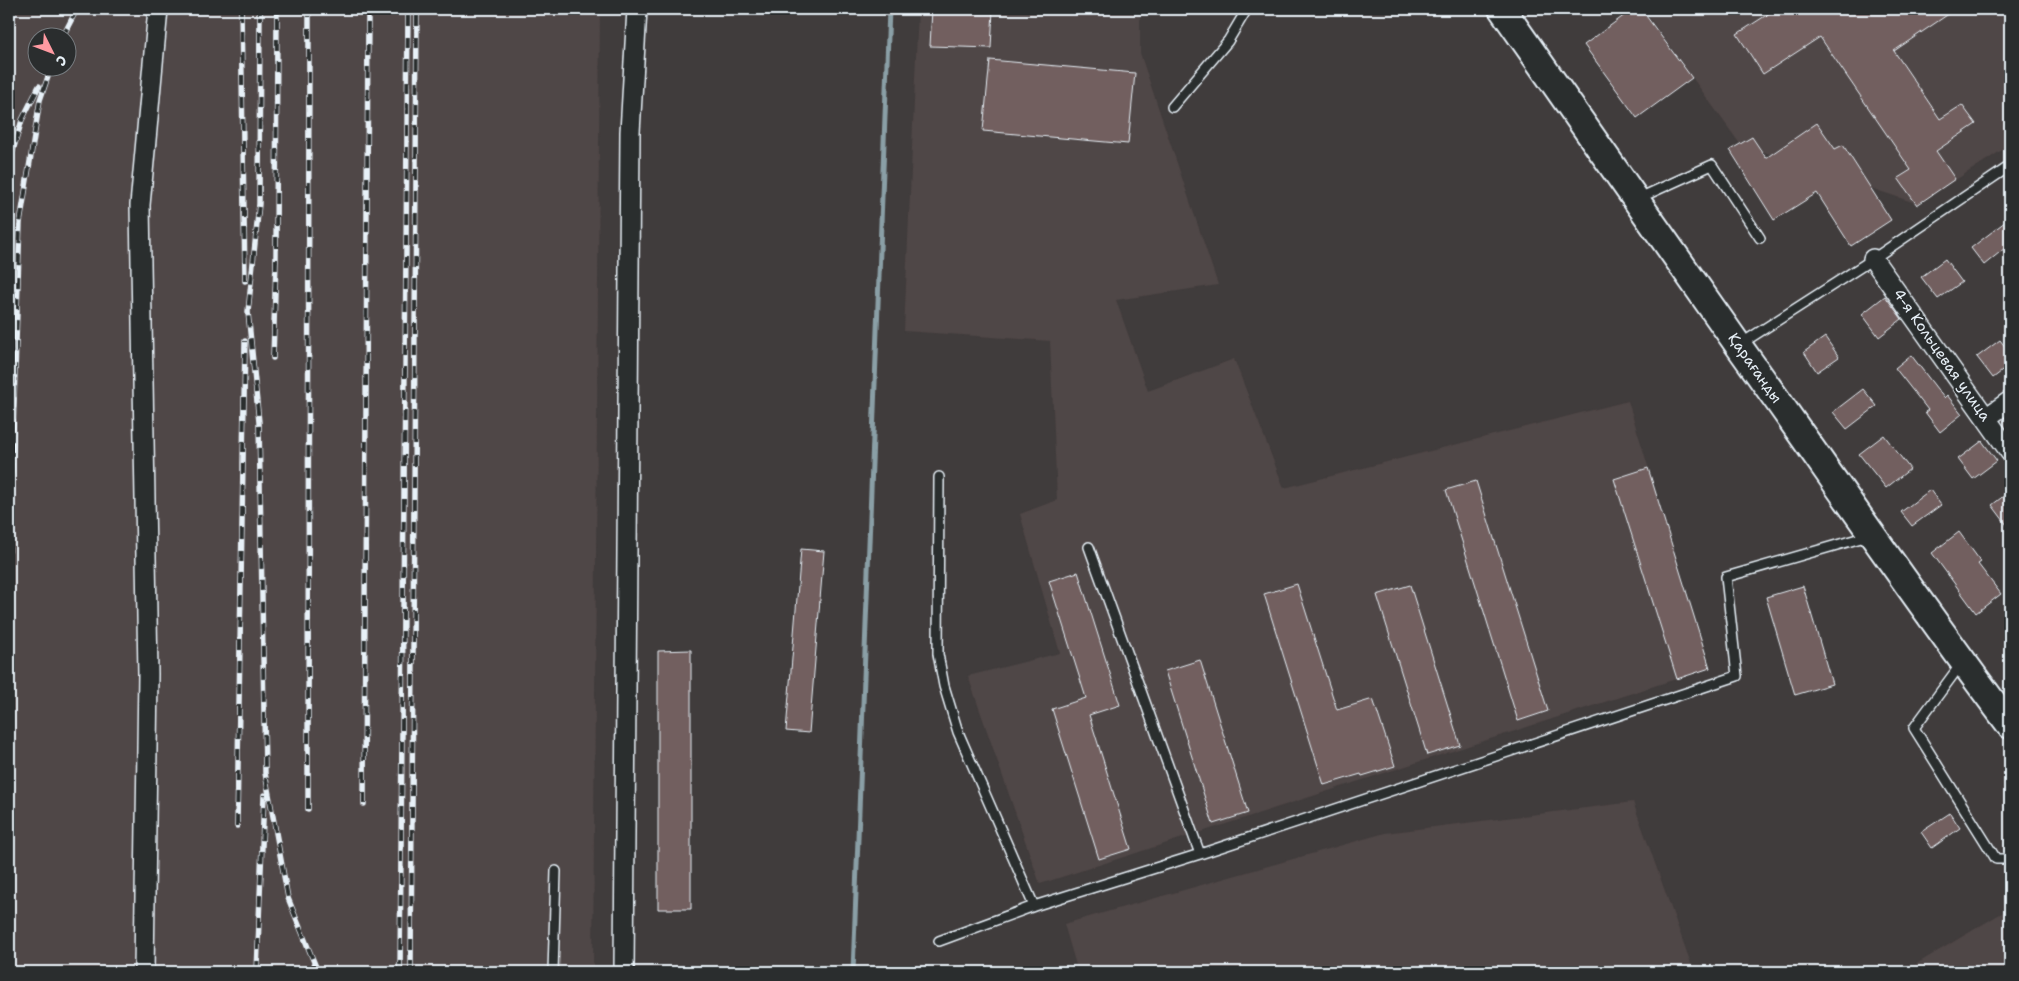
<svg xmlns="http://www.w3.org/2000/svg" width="2019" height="981" viewBox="0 0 2019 981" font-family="'Shantell Sans',sans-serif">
	<rect width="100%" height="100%" fill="#403c3c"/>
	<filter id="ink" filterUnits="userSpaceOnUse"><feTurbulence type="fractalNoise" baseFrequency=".02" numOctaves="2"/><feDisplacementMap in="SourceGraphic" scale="10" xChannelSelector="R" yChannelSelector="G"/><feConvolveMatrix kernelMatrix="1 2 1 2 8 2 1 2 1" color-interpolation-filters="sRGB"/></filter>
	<g filter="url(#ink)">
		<path fill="#4f4646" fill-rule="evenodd" d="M9 9H600L593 972H9ZM38 38H68V68H38Z
			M918 9H1140V53L1218 285 1116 300 1148 391 1234 359 1284 488 1628 401 1710 668 1040 884 968 676 1060 653 1020 514 1057 500 1050 341 904 331Z
			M1643 9H2010V145L1918 204 1740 144Z
			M1633 802 1694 972H1078L1064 924 1385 833Z
			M2010 908V972H1903Z"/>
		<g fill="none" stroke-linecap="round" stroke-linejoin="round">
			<path stroke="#8a9fa6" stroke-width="5" d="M853 972 889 9"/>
		</g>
		<path fill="#725f5e" stroke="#e8f1f8" d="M932 9H993L991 48 930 46Z
			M1633 9H1641L1692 78 1637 118 1584 45Z
			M1776 9H1956L1894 51 1940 119 1962 105 1976 124 1936 151 1955 179 1917 205 1898 178 1911 170 1820 37 1763 74 1737 34Z
			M990 60 1135 73 1128 144 983 131Z
			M1817 123 1835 149 1843 145 1891 220 1851 246 1817 193 1774 220 1730 150 1752 137 1766 158Z
			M2010 218V244L1984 265 1971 248Z
			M1945 259 1962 282 1938 299 1921 277Z
			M1885 296 1902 319 1879 337 1862 314Z
			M1825 337 1839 357 1817 372 1804 352Z
			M2000 340 2010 353V365L1993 378 1977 357Z
			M1911 355 1944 398 1947 395 1962 414 1940 432 1925 412 1928 410 1895 368Z
			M1863 389 1877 406 1847 429 1833 412Z
			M1884 435 1910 469 1886 488 1859 454Z
			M1982 441 1997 461 1973 479 1958 459Z
			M1648 468 1710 668 1677 679 1614 479Z
			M1476 481 1548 711 1518 721 1446 490Z
			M1930 490 1941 505 1912 526 1901 512Z
			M2010 491V529L1992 505Z
			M1959 532 1981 562 1978 564 2001 594 1976 613 1932 553Z
			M801 549 824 551 809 733 786 731Z
			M1078 572 1120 705 1089 715 1131 849 1099 859 1052 709 1086 698 1049 581Z
			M1297 584 1337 710 1373 699 1395 766 1362 776 1361 774 1324 785 1264 594Z
			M1410 585 1460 745 1427 755 1377 595Z
			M1803 586 1832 684 1795 695 1766 597Z
			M691 650V909H658V651Z
			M1200 660 1248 813 1213 824 1165 671Z
			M1950 813 1960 828 1932 848 1921 832Z"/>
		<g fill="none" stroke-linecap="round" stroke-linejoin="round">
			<defs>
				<path id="service" d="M1172 107 1228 41 1247 9
					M1637 199 1712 165 1760 238
					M1739 345 1873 259 2010 166
					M939 477 938 654 944 686 958 732 1034 906
					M1089 547 1200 854
					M1961 664 1914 728 1996 859H2010
					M939 941 1034 906 1200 854 1737 676 1726 577 1868 536
					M553 972 556 871"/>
				<path id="minor" d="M1873 259 2010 452
					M1986 418 2010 401
					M144 972 148 674 140 205 158 9
					M624 972 630 132 637 9"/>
				<path id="secondary" d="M1502 9C1580 121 1659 233 1738 345 1829 472 1916 600 2010 725"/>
			</defs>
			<use href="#service" stroke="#e8f1f8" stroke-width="12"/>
			<use href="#minor" stroke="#e8f1f8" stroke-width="22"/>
			<use href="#secondary" stroke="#e8f1f8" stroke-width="30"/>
			<use href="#service" stroke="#2a2d2e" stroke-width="9"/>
			<use href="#minor" stroke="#2a2d2e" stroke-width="19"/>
			<use href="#secondary" stroke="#2a2d2e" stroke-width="26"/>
			<defs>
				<path id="rail" d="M241 9 245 281
					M260 9 259 204 248 312 259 422 265 773 288 898 318 972
					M9 17 14 9
					M62 38 77 9
					M9 164 22 120 39 86
					M273 358 276 261 277 9
					M9 551 20 223 40 100 51 68
					M364 804 368 9
					M308 809 309 9
					M237 826 245 341
					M257 972 264 795
					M400 972 408 9
					M411 972 417 9"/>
			</defs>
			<use href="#rail" stroke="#e8f1f8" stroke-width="5.5"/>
			<use href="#rail" stroke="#2a2d2e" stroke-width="4" stroke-dasharray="11" stroke-linecap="butt"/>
		</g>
	</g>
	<g text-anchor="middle" stroke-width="4" stroke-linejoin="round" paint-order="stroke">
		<g font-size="15" fill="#e8f1f8" stroke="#2a2d2e">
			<text transform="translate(1942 355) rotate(55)" y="5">4-я Кольцевая улица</text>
			<text transform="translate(1755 368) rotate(55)" y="5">Қарағанды</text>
		</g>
	</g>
	<rect width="2019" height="981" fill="none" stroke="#2a2d2e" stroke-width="30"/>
	<rect x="15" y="15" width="1989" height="951" fill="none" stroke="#e8f1f8" stroke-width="2" filter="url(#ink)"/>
	<g transform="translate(52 52) rotate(132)"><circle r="24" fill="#2a2d2e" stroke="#767b7f"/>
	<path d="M0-4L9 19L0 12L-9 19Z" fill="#ff9aa2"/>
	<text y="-8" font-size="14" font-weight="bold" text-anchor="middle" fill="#e8f1f8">С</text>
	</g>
</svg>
